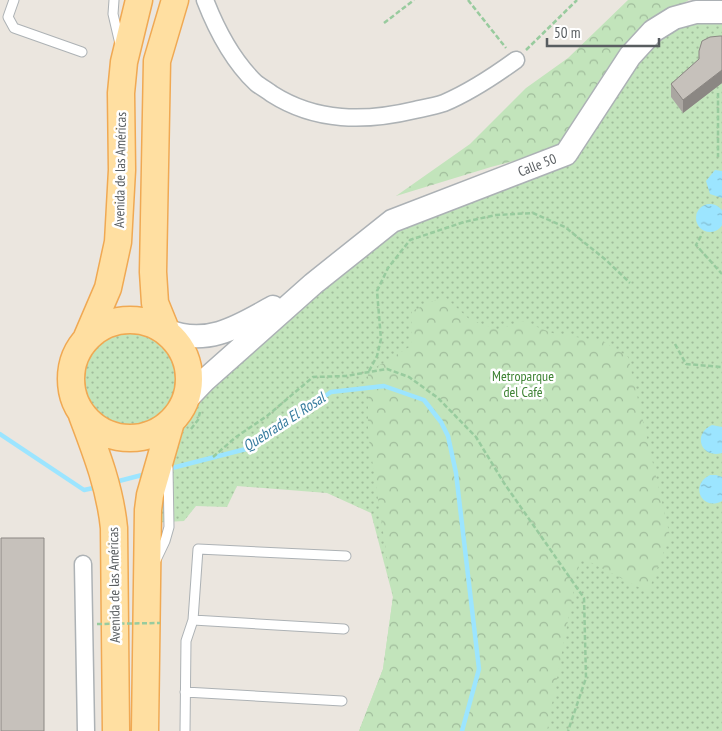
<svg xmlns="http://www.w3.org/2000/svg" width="722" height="731" viewBox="0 0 722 731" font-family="'PT Sans Narrow',sans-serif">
	<defs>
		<pattern id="grass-dots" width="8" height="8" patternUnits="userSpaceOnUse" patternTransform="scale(1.25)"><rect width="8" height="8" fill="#c2e4bb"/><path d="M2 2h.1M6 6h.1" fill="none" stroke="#a0bc9b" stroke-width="1.8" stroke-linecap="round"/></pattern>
		<pattern id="forest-crowns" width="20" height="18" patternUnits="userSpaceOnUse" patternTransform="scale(1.25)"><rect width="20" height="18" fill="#c2e4bb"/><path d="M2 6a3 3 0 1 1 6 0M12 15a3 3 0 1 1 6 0" fill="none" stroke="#a0bc9b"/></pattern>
		<pattern id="water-ripples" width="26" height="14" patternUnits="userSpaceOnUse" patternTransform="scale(1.25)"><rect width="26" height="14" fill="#9ce5ff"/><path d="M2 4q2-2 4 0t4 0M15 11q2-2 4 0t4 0" fill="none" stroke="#82bdd2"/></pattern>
	</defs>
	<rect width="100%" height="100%" fill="#ebe6df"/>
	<path fill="url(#grass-dots)" d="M722 12V731H359L383 669 393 597 371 513 327 493 237 486 227 507 196 506 184 521 147 523 159 431C150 435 140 439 130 438 74 437 49 366 95 332 102 326 109 322 118 320 131 318 148 319 158 327 182 347 190 357 188 388L392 221 566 154 653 31Z"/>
	<path fill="url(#forest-crowns)" d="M628 0H689L658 17 636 33 598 82 588 112 553 151 491 167 396 196 470 144 526 88 568 58Z
		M444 296 469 319 498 330 522 321 555 334 603 341 628 357 670 536 648 592 580 557 547 731H359L383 669 393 597 368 433V372L411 346 412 311Z"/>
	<path fill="url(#water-ripples)" d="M715 170 722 171V198L710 194 706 181Z
		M696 218a14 14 0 1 1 28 0a14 14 0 1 1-28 0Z
		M712 425 722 427V453C701 459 692 434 712 425Z
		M710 475H716L722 477V501C702 512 689 485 710 475Z"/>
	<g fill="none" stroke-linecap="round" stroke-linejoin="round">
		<path stroke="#9ce5ff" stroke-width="4.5" d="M0 434 84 490 98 487
			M168 469 246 449 285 424 331 392 384 386 424 400 441 422 448 436 456 473 479 669 462 731
			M115 482 146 474"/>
		<defs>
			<path id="lane" d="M14 0 8 17 14 28 82 52
				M114 0 113 14 120 44
				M156 560 165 541 169 527 168 468
				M193 620 344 629
				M185 692 342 701
				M185 731 186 641 193 620 198 549 346 556"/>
			<path id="street" d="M205 0C217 31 232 60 256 83 261 87 267 90 272 94 316 122 365 122 415 110 424 108 435 106 444 103 470 92 494 76 516 60
				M83 564 86 731"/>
			<path id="secondary" d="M166 330C206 347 238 327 273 307
				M185 401 205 380 313 284 392 221 566 154 630 56 653 31 674 18 696 12H722"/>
			<path id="primary" d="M71 379a59 59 0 1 1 118 0a59 59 0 1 1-118 0Z
				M166 330 155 303 153 272 157 61 175 0
				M87 337 108 288 118 242 122 170 121 93 124 62 139 0
				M82 415C96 452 110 488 114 528L116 731
				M145 731 148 510 150 495 171 422"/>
		</defs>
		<use href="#lane" stroke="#adb2b5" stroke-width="11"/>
		<use href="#street" stroke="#adb2b5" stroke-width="19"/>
		<use href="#secondary" stroke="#acb1b5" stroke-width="25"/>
		<use href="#primary" stroke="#f0a953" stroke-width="29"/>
		<path stroke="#98cb9e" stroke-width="2.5" stroke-dasharray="5 2.5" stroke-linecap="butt" d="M468 0 506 48
			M384 23 414 0
			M526 50 577 0
			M718 93V157
			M701 236 696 245 722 274
			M675 344 686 364 722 367
			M369 371 377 356 381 339 377 291 388 268 410 240 464 222 496 215 533 213 565 227 606 260 630 283
			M191 429 198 420 200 412
			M213 457 236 437 267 416 313 377 346 376 387 369 409 377 438 398 476 437 504 483 584 598 586 678 568 731"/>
		<use href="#lane" stroke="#fff" stroke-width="9"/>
		<use href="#street" stroke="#fff" stroke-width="16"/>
		<use href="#secondary" stroke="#fff" stroke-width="22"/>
		<use href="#primary" stroke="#ffdfa1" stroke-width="26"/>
		<path stroke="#98cb9e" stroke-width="2.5" stroke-dasharray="5 2.5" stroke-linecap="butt" d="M97 624 160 623"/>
	</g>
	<path fill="#aaa6a1" d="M722 36V84V83L683 113 671 97V84L699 59Z"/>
	<path fill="#8b8783" d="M722 70V83L683 113V100Z"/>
	<path fill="#c6c1bb" stroke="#8b8783" d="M720 36H722V71V70L683 100 671 84 699 59V51L702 41 710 37Z
		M1 538H44V731H1Z"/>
	<g text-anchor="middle" stroke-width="5" stroke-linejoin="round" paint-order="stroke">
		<g font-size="14" fill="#585d60" stroke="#fff">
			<text transform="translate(537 165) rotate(-21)" y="5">Calle 50</text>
			<text transform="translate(120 170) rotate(-89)" y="5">Avenida de las Américas</text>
			<text transform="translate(114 585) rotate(-91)" y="5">Avenida de las Américas</text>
		</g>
		<g font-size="14" fill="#3e8334" stroke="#fff">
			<text x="523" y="381">Metroparque<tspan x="523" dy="16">del Café</tspan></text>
		</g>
		<g font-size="15" font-style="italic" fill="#367b9e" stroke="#fff">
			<text transform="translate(284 422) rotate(-33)" y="5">Quebrada El Rosal</text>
		</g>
	</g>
	<path d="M547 38v8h112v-8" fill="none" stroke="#585d60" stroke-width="2.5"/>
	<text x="554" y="38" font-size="15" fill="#585d60" stroke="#ffffff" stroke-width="4" paint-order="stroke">50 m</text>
</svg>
